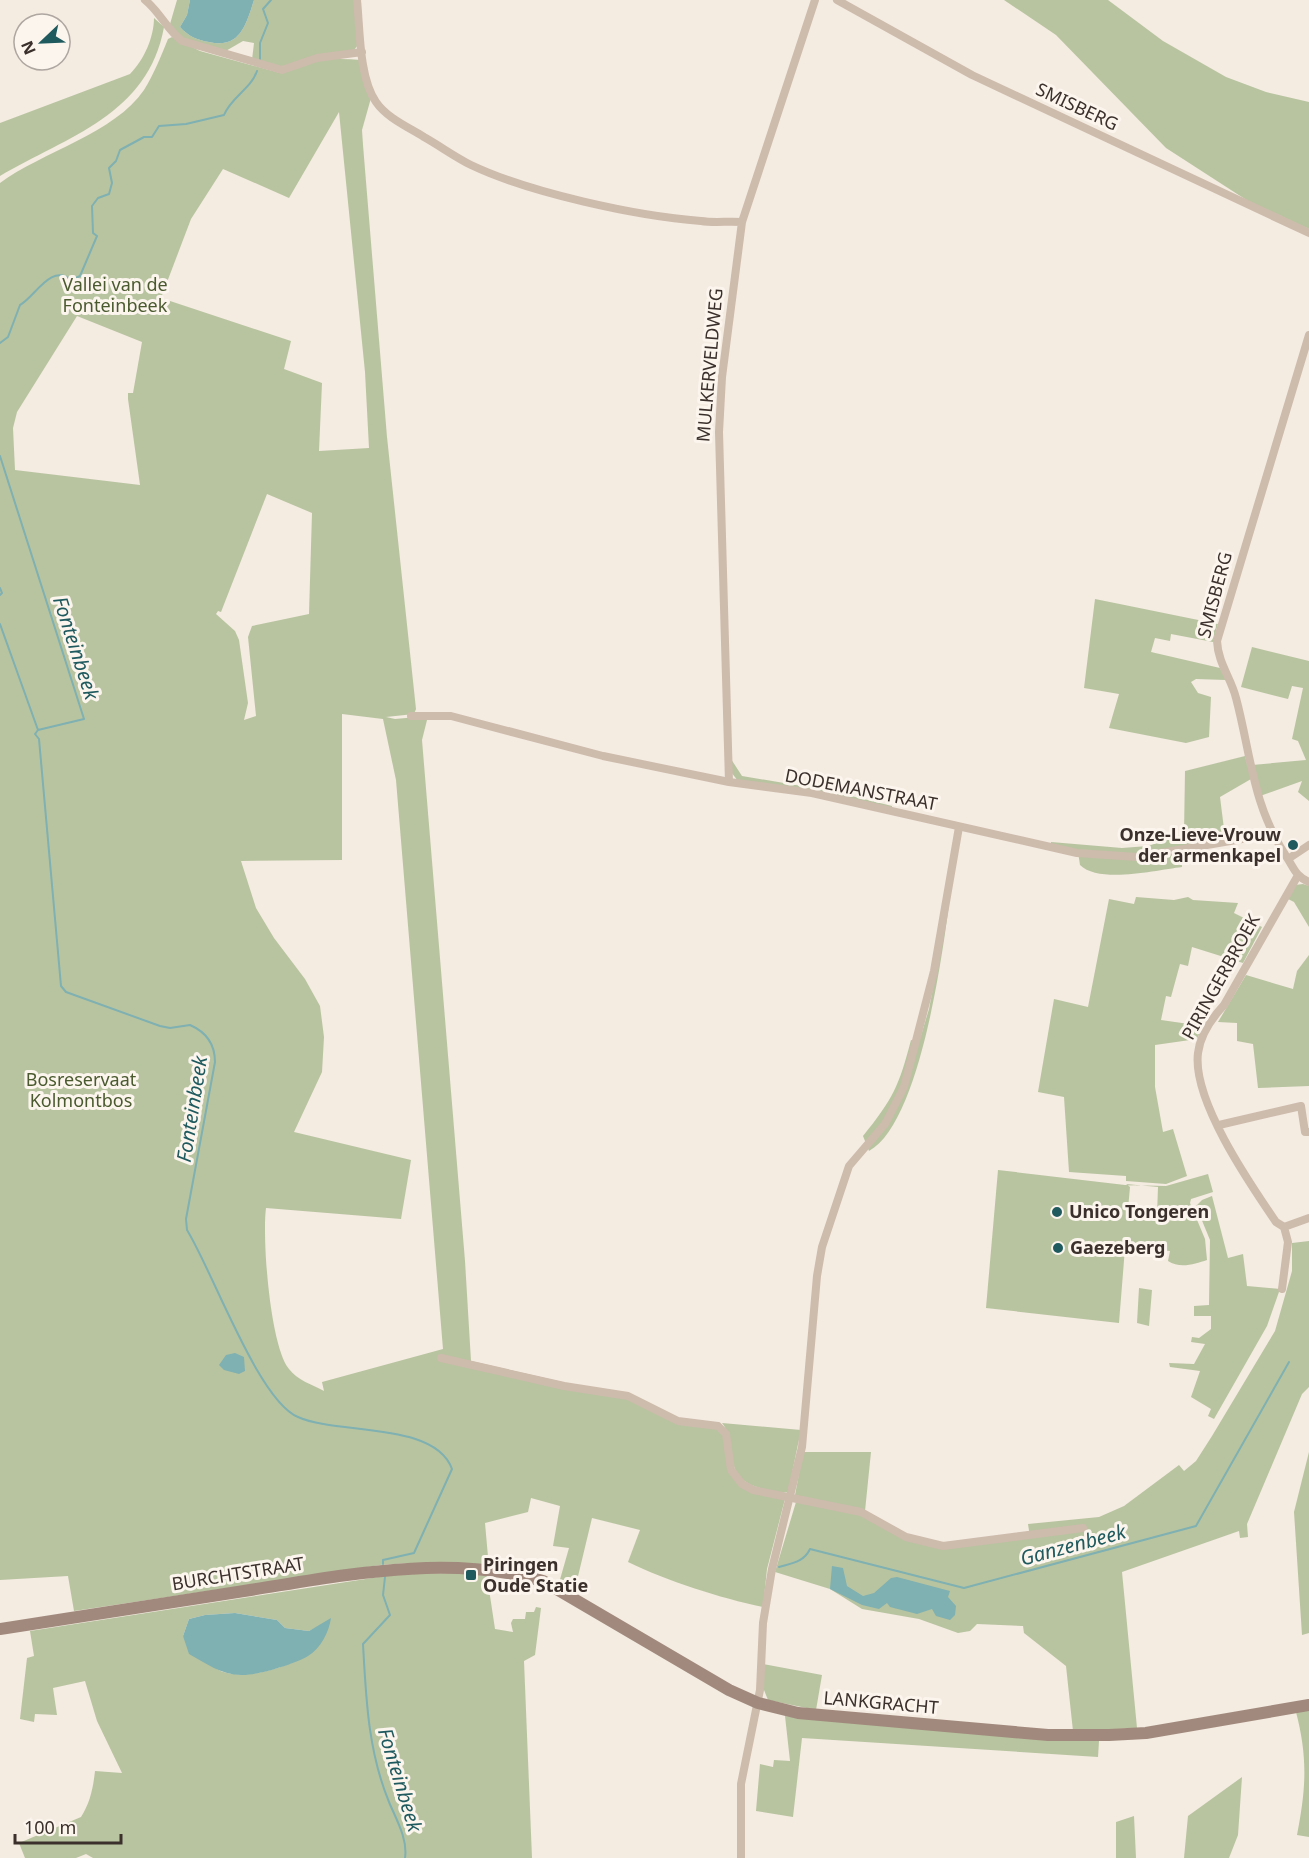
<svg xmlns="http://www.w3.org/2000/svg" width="1309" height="1858" viewBox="0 0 1309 1858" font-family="'Noto Sans',sans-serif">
	<rect width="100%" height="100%" fill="#f4ebe1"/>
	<path fill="#b8c4a0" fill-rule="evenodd" d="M177 0H190L187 15 180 27C188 36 197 40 209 42 240 49 246 25 254 0H354L358 45 354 50 287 68 252 60 254 43 243 41 224 52 178 36 170 24Z
		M1004 0H1108L1163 41 1226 77 1266 92 1309 102V229L1248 201 1166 148 1056 35Z
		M154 18 164 27C148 115 68 136 0 176V123L130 74C144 60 154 37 154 18Z
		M172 37 200 51 280 73C294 71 304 64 318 61 333 58 347 59 361 60L371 98 362 130 363 145 387 437 416 709 414 714 386 717 395 719 428 716 422 740 465 1261 471 1361 636 1399 662 1416 722 1430 734 1478 785 1499 767 1569 763 1607C720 1598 667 1581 628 1562L640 1530 592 1518 574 1593 559 1583 569 1548 553 1546 560 1506 531 1498 528 1512 485 1523 489 1568 408 1563 380 1565 74 1611 68 1576 0 1580V183C42 152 115 133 144 90 154 74 161 56 168 39ZM339 112 365 372 369 448 319 451 322 383 284 369 291 341 161 298 191 219 223 169 289 198ZM77 316 142 342 133 393H128V399L140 485 15 470 13 428 17 412ZM267 494 312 513 309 614 252 626 248 637 256 716 244 720 248 703 239 640 235 631 216 614 218 611 221 612ZM342 714 383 719 396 780 443 1349 322 1382 324 1391C313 1385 297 1380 289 1369 270 1346 262 1238 266 1208L401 1219 411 1160 294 1132 322 1072 324 1037 320 1006 305 979 274 938 256 908 241 861 342 860Z
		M1095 599 1218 624 1213 642 1171 634 1170 641 1155 638 1151 652 1220 668 1226 680 1196 679 1191 682 1198 693 1211 697 1209 737 1186 743 1109 728 1119 694 1084 688Z
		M1252 647 1309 661V801L1298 792 1302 781 1260 796 1252 765 1306 760 1298 741 1292 739 1303 688 1292 686 1288 699 1241 687Z
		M1245 756 1251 779 1220 797 1225 837 1185 847 1181 852 1182 867C1157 870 1099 884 1080 865L1078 852 1051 846V842L1122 848 1148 846 1184 834 1185 771Z
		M731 759 742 776 831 791 892 806V809L738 781 731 772Z
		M1303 884 1309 886V927L1294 902 1286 898 1295 885Z
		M1136 897 1174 900 1188 897 1193 900 1238 903 1234 913 1262 927 1243 963 1192 947 1188 966 1180 964 1171 997 1166 996 1161 1020 1203 1026 1197 1039 1155 1045V1087L1163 1132 1173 1129 1187 1176 1166 1184 1126 1181V1176L1069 1172 1064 1097 1038 1092 1054 999 1088 1007 1109 899 1134 904Z
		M949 904C942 959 919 1124 869 1151L863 1136C893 1099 899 1086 911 1040L919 1042 929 1009Z
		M1309 955V1086L1258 1088 1253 1044 1237 1041V1023L1218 1022 1246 975 1293 989 1297 971Z
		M998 1170 1125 1185 1166 1186 1208 1174 1213 1192 1191 1199 1190 1203 1205 1239 1207 1260C1195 1264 1180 1269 1168 1261L1170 1251 1125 1248 1119 1323 986 1308ZM1126 1184 1158 1187 1157 1215 1128 1209 1130 1187Z
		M1212 1196 1228 1258 1243 1254 1247 1286 1280 1289 1267 1326 1214 1419 1208 1416 1211 1409 1191 1397 1200 1371 1170 1367 1169 1363 1194 1364 1205 1344 1191 1342 1192 1337 1199 1338 1211 1329V1316H1194V1306L1209 1305 1210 1240 1196 1206 1202 1200Z
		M1309 1241V1387L1302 1394 1247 1524 1248 1537 1240 1538 1239 1531 1122 1572 1137 1728 1073 1731 1066 1666 1024 1633 1023 1626 977 1624 970 1631 958 1633 919 1619 862 1609 830 1589 775 1572 796 1502 855 1512 904 1539 937 1547 1030 1537 1028 1524 1099 1517 1124 1506 1179 1465 1184 1471 1196 1461 1212 1436 1275 1331 1292 1271V1243Z
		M1139 1288 1152 1290 1149 1326 1137 1323Z
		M722 1423 801 1430 788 1492C778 1494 770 1490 760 1488 719 1476 741 1448 722 1423Z
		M803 1452H871L865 1511 795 1495Z
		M1309 1452V1633L1302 1635 1294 1512Z
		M460 1573 487 1576 495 1629 513 1632 511 1623 513 1619H525L526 1612H534L536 1607 541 1608 535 1655 524 1661 532 1858H93L86 1854 76 1858H25L19 1843 81 1817C90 1803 93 1789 95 1771L122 1773 97 1721 85 1681 53 1688 57 1715 35 1714 34 1722 20 1719 27 1658 34 1656 30 1631 398 1574ZM235 1613 277 1620 285 1628 309 1631 317 1627V1646C301 1665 240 1684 217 1669 205 1661 194 1646 183 1636L189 1619 205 1615Z
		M763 1664 822 1675 816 1710 768 1700 764 1690Z
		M1309 1710V1837L1297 1835C1306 1789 1308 1758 1296 1712Z
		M785 1716 961 1732 1099 1741 1098 1757 802 1738 793 1817 756 1811 760 1764 773 1767 774 1760 790 1761Z
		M1242 1777 1238 1835 1229 1858H1184L1188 1816Z
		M1134 1816 1136 1858H1116V1822Z"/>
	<path fill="#7fb0b2" d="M190 0H254C246 25 240 49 209 42 197 40 188 36 180 27L187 15Z
		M235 1353 244 1357 245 1371 239 1374 224 1370 219 1365 226 1355Z
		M832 1566 843 1568 847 1586 863 1596 874 1593 891 1578 897 1577 950 1591 948 1597 956 1606 955 1615 950 1620 936 1616 932 1609 917 1614 890 1607 887 1603 879 1609 862 1605 830 1589Z
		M235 1613 277 1620 285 1628 309 1631 331 1618C329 1632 321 1648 308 1656 295 1664 256 1676 241 1675 222 1675 205 1663 189 1654L183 1636 189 1619 205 1615Z"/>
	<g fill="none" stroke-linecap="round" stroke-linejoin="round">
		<path stroke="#7fb0b2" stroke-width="2" d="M260 59V43L268 23 263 9 271 0
			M0 343 8 337 20 305C35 297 51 263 71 280L80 276 97 236 93 233 92 206 98 198 109 194 112 183 109 168 116 161 120 150 144 137H152L159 126 186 124 224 115C231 97 251 89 257 71
			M0 456 84 719 38 730 35 734 39 739 61 986 66 992 160 1026 170 1028 190 1025C206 1032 215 1044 215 1062L186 1219 187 1230C213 1272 258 1400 298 1417 337 1435 435 1421 452 1469L414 1553 383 1560V1564
			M0 588 2 593 0 595
			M0 624 38 730
			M779 1567C792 1563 804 1562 810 1549L964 1588 1196 1526 1289 1362
			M385 1577 383 1595 390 1615 363 1644C366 1698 368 1751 389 1802 396 1819 408 1839 405 1858"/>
		<path stroke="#cdbbac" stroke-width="8" d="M145 0C160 12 167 30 182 41L282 70 317 58 362 52
			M357 0C360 29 359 78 376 102 387 118 408 127 424 137 440 146 455 157 471 165 530 193 636 216 701 221 714 223 728 221 742 222
			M837 0 972 75 1309 233
			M1309 335 1217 641C1218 663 1231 678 1236 698 1251 754 1252 804 1286 856 1294 868 1295 876 1309 882
			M411 716H451L603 756 729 782 812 793 1077 853 1137 857 1271 834
			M729 782 719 432 722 377 742 222 815 0
			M1288 859 1309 845
			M1219 1125 1301 1106 1305 1132H1309
			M1284 1227 1309 1218
			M1282 1289 1288 1242 1284 1227 1276 1222C1250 1184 1192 1100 1198 1053 1200 1036 1212 1018 1224 1005L1297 877
			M441 1358 564 1386 628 1396 678 1421 718 1426 726 1434 731 1470 742 1484 753 1490 861 1512 906 1537 943 1546 1083 1528
			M741 1858V1784L760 1690 763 1623 772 1569 802 1447 817 1276 822 1247 849 1166 885 1124 904 1087 934 971 959 827"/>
		<path stroke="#a18a7d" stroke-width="12" d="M0 1629C81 1616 163 1604 244 1591 341 1576 446 1553 543 1581L729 1690 758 1703 798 1713 1048 1735H1109L1146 1733 1309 1705"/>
	</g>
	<g fill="#1f5a5e" stroke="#fbf5ee" stroke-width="2">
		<circle cx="1293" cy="845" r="6"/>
		<circle cx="1057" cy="1212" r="6"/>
		<circle cx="1058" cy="1248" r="6"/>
		<rect x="465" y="1569" width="12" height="12" rx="3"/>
	</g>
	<g text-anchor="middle" stroke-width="6" stroke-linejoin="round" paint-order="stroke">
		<g font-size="18" fill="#3b302b" stroke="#fbf5ee">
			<text transform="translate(1077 107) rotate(25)" y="6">SMISBERG</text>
			<text transform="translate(710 365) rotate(-85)" y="6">MULKERVELDWEG</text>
			<text transform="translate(1215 595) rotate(-75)" y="6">SMISBERG</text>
			<text transform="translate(861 790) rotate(11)" y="6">DODEMANSTRAAT</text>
			<text transform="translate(1221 977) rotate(-61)" y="6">PIRINGERBROEK</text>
			<text transform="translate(238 1574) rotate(-9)" y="6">BURCHTSTRAAT</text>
			<text transform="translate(881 1703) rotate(5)" y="6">LANKGRACHT</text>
		</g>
		<g font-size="18" fill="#4a5a2e" stroke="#fbf5ee">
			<text x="115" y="291">Vallei van de<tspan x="115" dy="21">Fonteinbeek</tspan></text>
			<text x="81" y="1086">Bosreservaat<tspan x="81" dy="21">Kolmontbos</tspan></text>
		</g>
		<g font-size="18" font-weight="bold" fill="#3b302b" stroke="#fbf5ee" text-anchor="start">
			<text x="1281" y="841" text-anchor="end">Onze-Lieve-Vrouw<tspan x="1281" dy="21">der armenkapel</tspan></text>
			<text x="1069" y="1218">Unico Tongeren</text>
			<text x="1070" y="1254">Gaezeberg</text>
			<text x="483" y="1571">Piringen<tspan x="483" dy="21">Oude Statie</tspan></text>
		</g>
		<g font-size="20" font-style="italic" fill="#1f5a5e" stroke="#fbf5ee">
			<text transform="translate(76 648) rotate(72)" y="7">Fonteinbeek</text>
			<text transform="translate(192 1109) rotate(-81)" y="7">Fonteinbeek</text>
			<text transform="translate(1073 1545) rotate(-15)" y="7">Ganzenbeek</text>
			<text transform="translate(400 1780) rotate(73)" y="7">Fonteinbeek</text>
		</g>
	</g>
	<g transform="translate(42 42) rotate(247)"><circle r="28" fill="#fbf5ee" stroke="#aea6a0" stroke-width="1.5"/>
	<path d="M0-4.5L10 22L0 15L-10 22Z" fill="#1f5a5e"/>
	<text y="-9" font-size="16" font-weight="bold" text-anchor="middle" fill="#3b302b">N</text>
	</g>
	<path d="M15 1834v9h106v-9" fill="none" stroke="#3b302b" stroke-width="3"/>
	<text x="24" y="1834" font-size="18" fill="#3b302b" stroke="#fbf5ee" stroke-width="4.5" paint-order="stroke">100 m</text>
</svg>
